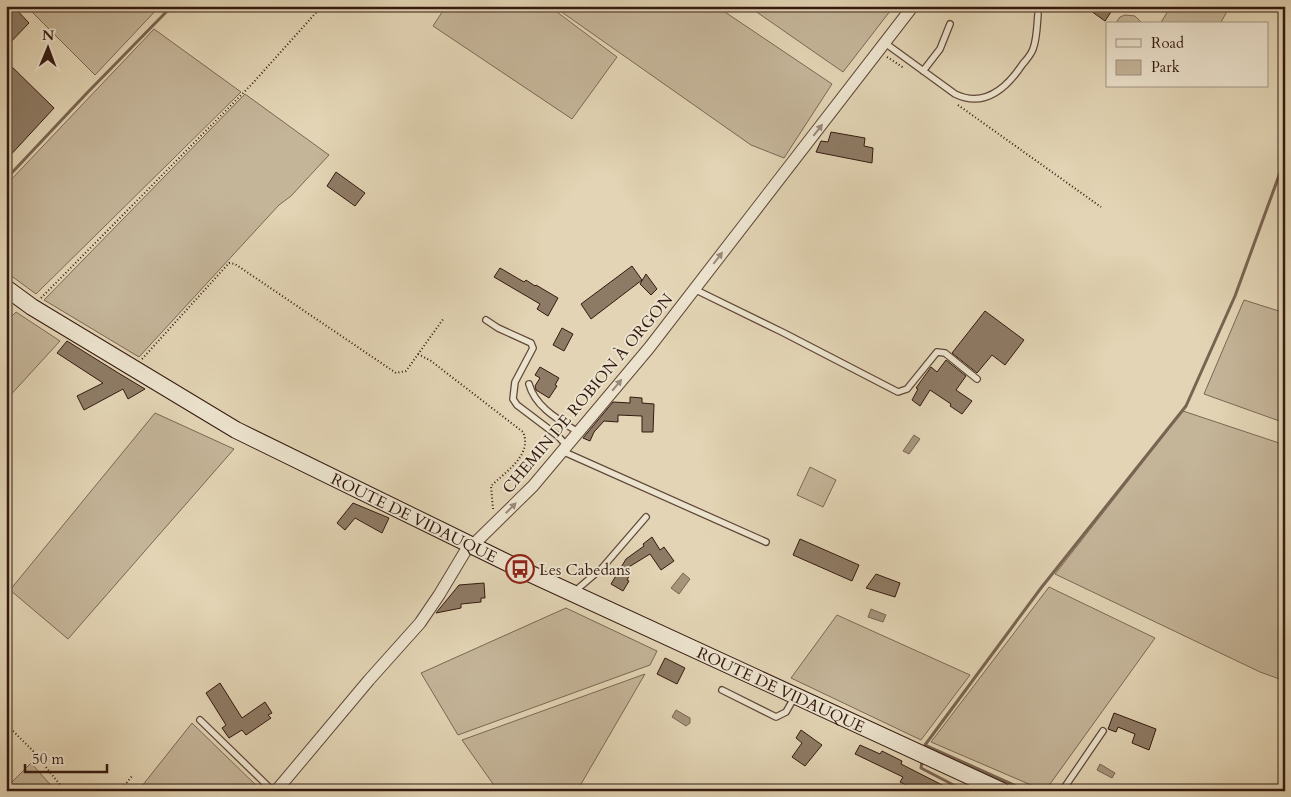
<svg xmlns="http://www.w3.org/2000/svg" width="1291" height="797" viewBox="0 0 1291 797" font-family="Cardo,serif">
	<rect width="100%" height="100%" fill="#e2d4b4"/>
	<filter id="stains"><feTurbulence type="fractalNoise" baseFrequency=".004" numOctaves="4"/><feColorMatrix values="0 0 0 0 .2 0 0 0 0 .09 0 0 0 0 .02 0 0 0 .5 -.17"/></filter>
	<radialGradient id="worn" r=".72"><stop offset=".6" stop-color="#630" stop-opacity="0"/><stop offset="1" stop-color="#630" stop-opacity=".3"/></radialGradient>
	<path fill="#c4b498" stroke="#7c6754" d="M30 6H160L95 75 28 8Z
		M446 6H549L617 57 572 119 433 26Z
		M553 6H716L832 84 784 158 751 145Z
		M748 6H894L843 72Z
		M1171 6H1230L1220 24H1160Z
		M1125 15 1135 16 1143 24H1115L1120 17Z
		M154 29 241 92 36 294 6 272V185Z
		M245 94 329 155 291 196 279 205 139 357 44 300Z
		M1244 300 1282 312 1285 325V423L1204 394Z
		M16 312 60 341 6 400V322Z
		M1183 411 1285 445V681L1260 672 1055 574Z
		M155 413 234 449 68 639 10 590Z
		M810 467 836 480 823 507 797 495Z
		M1049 587 1155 638 1045 791 931 742Z
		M566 608 657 651 650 665 458 735 421 673Z
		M837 615 970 675 921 740 791 678Z
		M645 674 577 791H498L462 740Z
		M192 723 262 791H138Z
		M31 763 56 791H6V788Z"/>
	<path fill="#a7957c" stroke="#796451" d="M914 435 920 439 909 454 903 451Z
		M683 573 690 579 679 594 671 588Z
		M871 609 886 615 883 622 868 617Z
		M676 710 690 718V723L686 726 672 717Z
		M1100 764 1115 773 1112 778 1097 770Z"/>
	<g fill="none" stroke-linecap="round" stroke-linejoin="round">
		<path stroke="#796451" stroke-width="3" d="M6 179 86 94 172 6
			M925 745 1027 791
			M924 750 925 745 1041 588 1186 406 1235 296 1285 159
			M922 761 921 768 965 791"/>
	</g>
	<path fill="#8e7b65" stroke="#341a10" d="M1084 6H1115L1105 21Z
		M15 8 29 23 6 47V17Z
		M6 61 54 108 6 160Z
		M831 132 865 138 864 146 873 148 872 163 816 152 821 141 828 142Z
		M336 172 365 193 355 206 327 186Z
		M632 266 642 280 591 319 581 304Z
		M500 268 524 282 526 280 535 286 536 285 558 298 548 316 537 309 540 304 494 277Z
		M646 274 657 289 651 295 640 284Z
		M985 311 1024 340 1005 365 992 355 977 373 952 353Z
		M562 328 573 334 564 351 553 345Z
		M67 341 120 374 145 389 128 399 123 389 84 410 77 396 103 383 57 353Z
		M946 360 966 376 956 390 972 401 962 414 950 406 951 404 930 390 920 406 912 400 918 389 916 388 931 367 937 372Z
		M540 367 559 378 555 385 557 386 549 398 536 390 535 386 540 378 535 375Z
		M630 397 642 398V403L654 404 653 432H642V416L618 415V422L604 421 594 432 590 441 583 438 613 402 630 403Z
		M353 503 389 518 382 533 355 518 345 530 337 523Z
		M652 537 660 550 664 547 674 561 661 570 650 554 624 570 630 574 627 580 629 581 623 591 611 584 626 559 644 546 643 544Z
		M800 539 859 565 852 581 793 555Z
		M876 574 900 583 895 597 866 588Z
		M484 583 485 598H481V602L461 604V608L436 613 459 585Z
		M665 658 685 668 677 684 657 674Z
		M220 683 242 718 265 702 272 713 268 715 271 718 246 735 242 730 229 738 222 728 226 725 206 693Z
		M1114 713 1156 729 1149 750 1132 743 1135 734 1118 727 1116 732 1108 729Z
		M801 730 822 745 805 766 792 757 802 743 796 738Z
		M860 745 880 754 882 751 902 761 901 764 954 791H918L900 782 903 777 855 754Z"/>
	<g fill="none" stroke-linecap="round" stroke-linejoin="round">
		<defs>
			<path id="lane" d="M885 43 955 94C984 108 1006 89 1022 65 1026 60 1031 55 1033 49 1037 39 1037 25 1038 14
				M923 71 940 49 950 24
				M694 289 784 333 898 392 907 389 937 352 945 353 977 379
				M486 320 498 328 531 343 533 348 515 382 513 399 517 405 558 436 567 446
				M529 384C535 407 559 420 578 432
				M562 451 766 542
				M574 592 602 568 646 517
				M722 690 776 717 786 712 794 698
				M200 720 273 791
				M1062 791 1103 731"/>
			<path id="street" d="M276 791 369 680 420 623 439 595 466 550 476 542 533 486 649 348 913 6"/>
			<g id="secondary">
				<path id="s1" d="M6 288 32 307 236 430 520 569 1002 791"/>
			</g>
		</defs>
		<use href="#lane" stroke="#604839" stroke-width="8"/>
		<use href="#street" stroke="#604839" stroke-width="13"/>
		<use href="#secondary" stroke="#341a10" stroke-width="18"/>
		<path stroke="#341a10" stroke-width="2" stroke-dasharray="1 2.5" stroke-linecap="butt" d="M887 57 904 68
			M958 105 1101 207
			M41 298 252 84 322 6
			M418 354 431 361 523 432C533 455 505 472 491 486L493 509
			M142 359 229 263 235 264 396 373 406 371 444 318
			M13 731 33 751 65 791
			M120 791 132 776"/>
		<use href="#lane" stroke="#ece3ce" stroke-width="5.5"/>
		<use href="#street" stroke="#ece3ce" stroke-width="11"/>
		<use href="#secondary" stroke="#ece3ce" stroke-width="16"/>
	</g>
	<defs><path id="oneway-solid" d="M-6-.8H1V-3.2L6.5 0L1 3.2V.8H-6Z" transform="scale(1.25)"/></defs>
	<g fill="#998978">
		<use href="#oneway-solid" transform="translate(818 130) rotate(-52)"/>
		<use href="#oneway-solid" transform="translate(718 258) rotate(-52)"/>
		<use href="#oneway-solid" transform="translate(617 385) rotate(-50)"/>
		<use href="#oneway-solid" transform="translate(511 508) rotate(-45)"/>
	</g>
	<defs>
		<symbol id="bus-ring" viewBox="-11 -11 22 22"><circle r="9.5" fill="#ece3ce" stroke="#8f2418" stroke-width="1.5"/><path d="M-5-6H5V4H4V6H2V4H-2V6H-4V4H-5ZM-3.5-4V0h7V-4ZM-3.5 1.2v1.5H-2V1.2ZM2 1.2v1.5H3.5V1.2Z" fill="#8f2418"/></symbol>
	</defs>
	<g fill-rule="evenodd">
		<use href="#bus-ring" x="504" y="553" width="32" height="32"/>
	</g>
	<g text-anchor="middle" stroke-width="4" stroke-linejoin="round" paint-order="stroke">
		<g font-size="16" fill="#341a10" stroke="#ece3ce">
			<text transform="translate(587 393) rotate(-50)" y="6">CHEMIN DE ROBION À ORGON</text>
			<text dy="6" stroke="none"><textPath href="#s1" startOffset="469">ROUTE DE VIDAUQUE</textPath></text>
			<text dy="6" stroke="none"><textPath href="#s1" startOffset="874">ROUTE DE VIDAUQUE</textPath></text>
		</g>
		<g font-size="16" fill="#341a10" stroke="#ece3ce" text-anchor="start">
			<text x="539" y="575">Les Cabedans</text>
		</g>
	</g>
	<rect width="1291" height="797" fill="none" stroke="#e2d4b4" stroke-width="25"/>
	<rect x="8" y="8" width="1276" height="782" fill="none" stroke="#341a10" stroke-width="2.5"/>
	<rect x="12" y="12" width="1266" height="772" fill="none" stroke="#341a10"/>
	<rect x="1106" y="22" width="162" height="65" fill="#ece3ce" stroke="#a29382"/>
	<rect x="1116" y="39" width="25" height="8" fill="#ece3ce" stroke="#a29382"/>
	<text x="1151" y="48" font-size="15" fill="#341a10">Road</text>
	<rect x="1116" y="60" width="25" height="15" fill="#c4b498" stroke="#a29382"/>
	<text x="1151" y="72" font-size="15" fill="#341a10">Park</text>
	<g transform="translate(48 48) rotate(1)" stroke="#ece3ce" stroke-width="4" paint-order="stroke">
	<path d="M0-4L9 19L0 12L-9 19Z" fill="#341a10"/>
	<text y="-8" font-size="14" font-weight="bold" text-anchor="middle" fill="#341a10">N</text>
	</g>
	<path d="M25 764v8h82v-8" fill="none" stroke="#341a10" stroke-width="2.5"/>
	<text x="32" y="764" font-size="15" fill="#341a10" stroke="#ece3ce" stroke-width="4" paint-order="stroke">50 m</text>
	<rect width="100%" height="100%" filter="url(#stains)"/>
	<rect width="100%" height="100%" fill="url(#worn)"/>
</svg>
